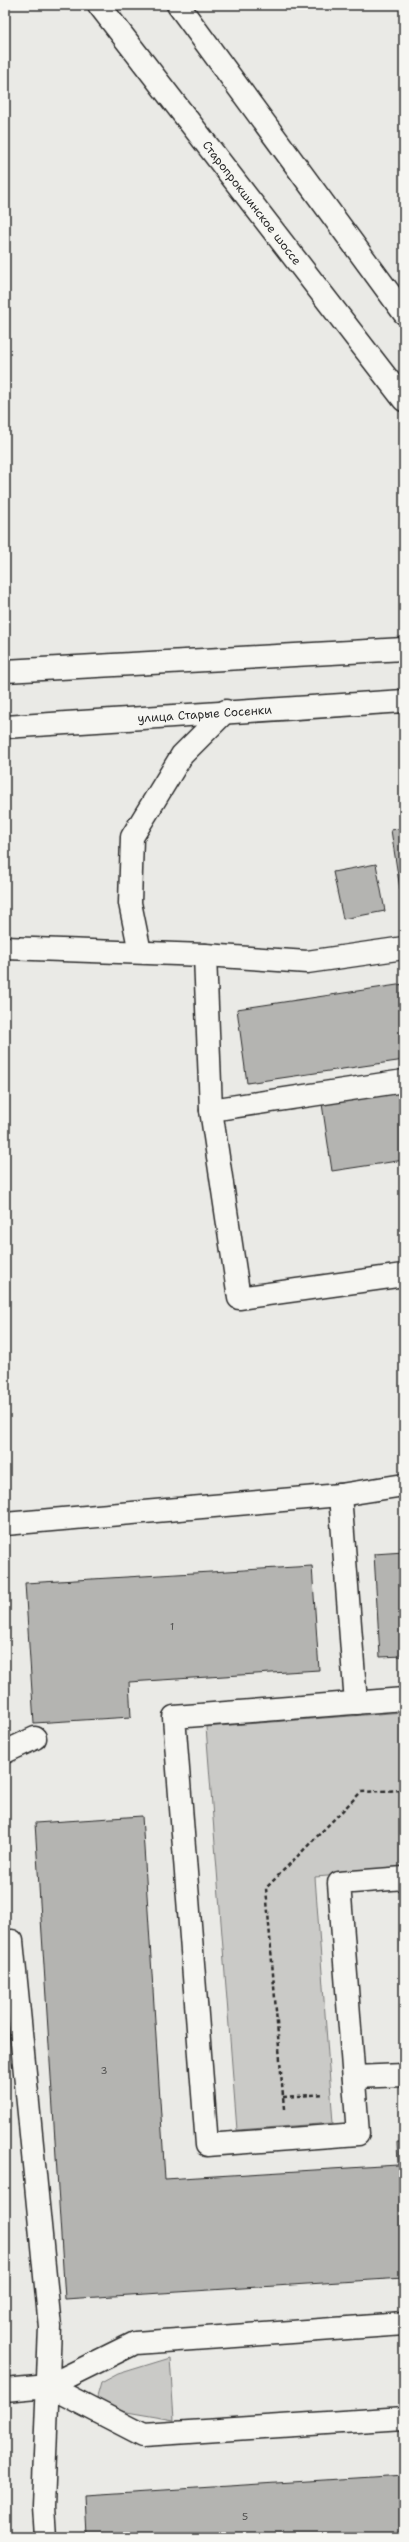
<svg xmlns="http://www.w3.org/2000/svg" width="409" height="2542" viewBox="0 0 409 2542" font-family="'Shantell Sans',sans-serif">
	<rect width="100%" height="100%" fill="#eaeae6"/>
	<filter id="ink" filterUnits="userSpaceOnUse"><feTurbulence type="fractalNoise" baseFrequency=".025" numOctaves="2"/><feDisplacementMap in="SourceGraphic" scale="8" xChannelSelector="R" yChannelSelector="G"/><feConvolveMatrix kernelMatrix="1 2 1 2 8 2 1 2 1" color-interpolation-filters="sRGB"/></filter>
	<g filter="url(#ink)">
		<path fill="#cacac7" stroke="#7a7a79" d="M404 1712V1870L315 1877 333 2123 237 2130 206 1727Z
			M170 2358 174 2420 109 2409 97 2397 101 2383 118 2374Z"/>
		<path fill="#b4b4b1" stroke="#2b2b2b" d="M404 828V889H400L391 830Z
			M376 864 385 911 343 919 333 872Z
			M404 984V1060L247 1083 237 1009Z
			M404 1085V1160L332 1171 321 1097Z
			M404 1552V1656L380 1657 374 1554Z
			M312 1566 319 1670 129 1682 131 1717 34 1723 25 1583Z
			M142 1816 165 2179 398 2165 397 2142H404V2278L65 2299 35 1823Z
			M400 1932H404V1992Z
			M404 2475V2537H87L85 2495Z"/>
		<g fill="none" stroke-linecap="round" stroke-linejoin="round">
			<defs>
				<g id="minor">
					<path id="s1" d="M99 5 404 400"/>
					<path d="M178 5 404 313"/>
					<path d="M5 671 404 649"/>
					<path d="M5 948 205 955 307 962 404 948"/>
					<path d="M140 952 130 903 132 837 182 755 226 711"/>
					<path d="M205 955 211 1110 239 1298 404 1275"/>
					<path d="M211 1110 404 1081"/>
					<path d="M340 1495 356 1703"/>
					<path d="M5 1524 340 1495 404 1485"/>
					<path d="M404 1699 174 1717 207 2145 358 2134 339 1883 404 1878"/>
					<path d="M5 1752 35 1738"/>
					<path d="M5 1942 12 1941 50 2327 43 2506 45 2537"/>
					<path d="M354 2077 404 2075"/>
					<path d="M48 2386 143 2435 404 2418"/>
					<path d="M5 2390 48 2386 135 2343 404 2324"/>
				</g>
				<g id="major">
					<path id="s2" d="M5 727 404 701"/>
				</g>
			</defs>
			<use href="#minor" stroke="#2b2b2b" stroke-width="25"/>
			<use href="#major" stroke="#2b2b2b" stroke-width="25"/>
			<path stroke="#2b2b2b" stroke-width="2.5" stroke-dasharray="4 3" stroke-linecap="butt" d="M283 2097 324 2094
				M284 2109 266 1888 361 1792 404 1790"/>
			<use href="#minor" stroke="#f6f6f2" stroke-width="22"/>
			<use href="#major" stroke="#f6f6f2" stroke-width="22"/>
		</g>
	</g>
	<g text-anchor="middle" stroke-width="3" stroke-linejoin="round" paint-order="stroke">
		<g font-size="10" fill="#4d4d4c">
			<text x="172" y="1630">1</text>
			<text x="104" y="2074">3</text>
			<text x="245" y="2520">5</text>
		</g>
		<g font-size="12" fill="#2b2b2b" stroke="#f6f6f2">
			<text dy="4" stroke="none"><textPath href="#s1" startOffset="250">Старопрокшинское шоссе</textPath></text>
			<text dy="4" stroke="none"><textPath href="#s2" startOffset="200">улица Старые Сосенки</textPath></text>
		</g>
	</g>
	<rect width="409" height="2542" fill="none" stroke="#f6f6f2" stroke-width="20"/>
	<rect x="10" y="10" width="389" height="2522" fill="none" stroke="#2b2b2b" stroke-width="1.5" filter="url(#ink)"/>
</svg>
